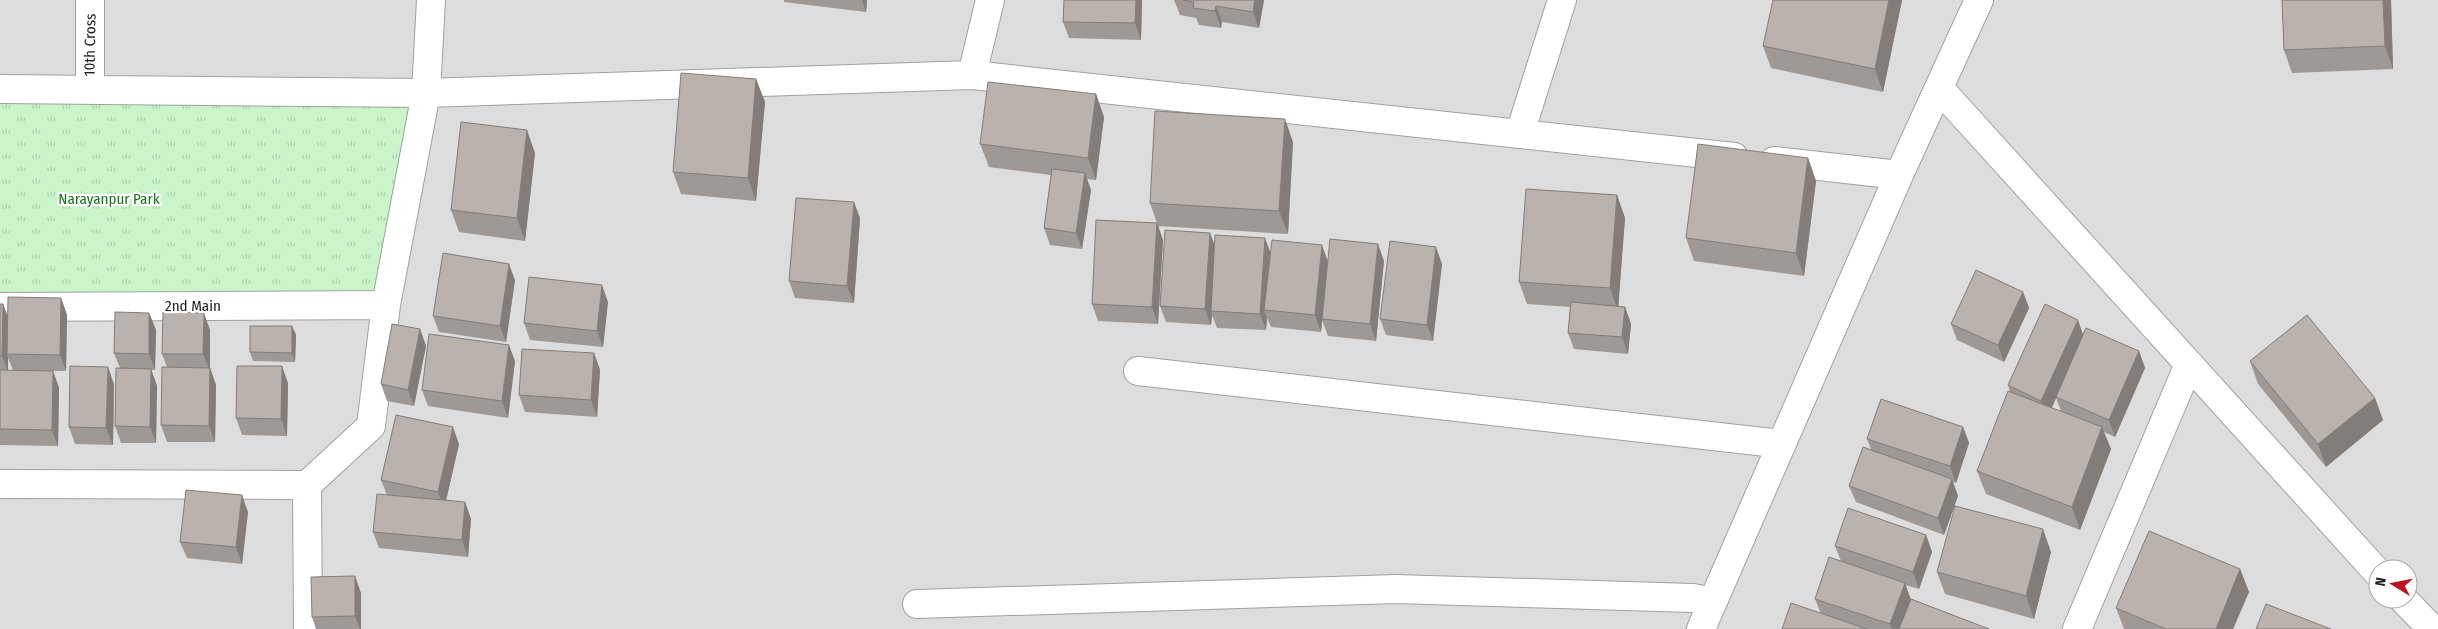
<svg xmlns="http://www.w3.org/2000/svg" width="2438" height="629" viewBox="0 0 2438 629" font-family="'Fira Sans Condensed',sans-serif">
	<defs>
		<pattern id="park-tufts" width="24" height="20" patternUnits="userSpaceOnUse" patternTransform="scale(1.25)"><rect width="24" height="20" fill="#caf5cb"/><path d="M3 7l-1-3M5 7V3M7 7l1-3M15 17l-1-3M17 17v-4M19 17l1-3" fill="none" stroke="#add2ae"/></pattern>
	</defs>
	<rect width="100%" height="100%" fill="#f0ede8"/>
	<path fill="#dedddd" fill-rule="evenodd" d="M0 0H2438V629H0ZM2378 569H2408V599H2378Z"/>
	<path fill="url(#park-tufts)" d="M0 89 426 93 386 305 0 307Z"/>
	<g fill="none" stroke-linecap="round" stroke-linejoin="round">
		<defs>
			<path id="street" d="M972 75 990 0
				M1939 88 2378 573
				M0 89 426 93 972 75 1734 157
				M90 89V0
				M1520 133 1562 0
				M1774 161 1899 175
				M0 307 386 305
				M1138 371 1782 444
				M0 484 307 485
				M2403 599 2432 629
				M917 604 1396 589 1693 598 1713 602
				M308 629 307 485 371 426 386 305 426 93 431 0
				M1701 629 1899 175 1979 0
				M2077 629 2189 364"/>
		</defs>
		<use href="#street" stroke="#a1a1a1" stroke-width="30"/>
		<use href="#street" stroke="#fff" stroke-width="28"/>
	</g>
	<path fill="#9f9995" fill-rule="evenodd" d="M784 0H867L866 12 784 2Z
		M1064 0H1142L1141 40 1069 38 1063 22Z
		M1174 0H1264L1259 28 1222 22 1221 28 1199 25 1196 18 1180 15Z
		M1902 0 1883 92 1771 68 1763 46Z
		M2282 0H2391L2393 69 2292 73 2284 50Z
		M756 79 765 102 756 201 681 194 673 172Z
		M1096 94 1104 117 1096 180 1087 179 1091 190 1082 249 1050 245 1044 228 1051 175 989 167 980 144Z
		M1293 142 1288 234 1158 226 1150 203Z
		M535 153 525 241 459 232 451 210Z
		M1808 158 1816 181 1804 276 1694 261 1686 238Z
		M1617 195 1625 218 1618 306 1625 307 1631 324 1628 354 1574 349 1568 333 1570 307 1527 304 1519 282Z
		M860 218 854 303 795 298 789 281Z
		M1157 223 1163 240 1158 324 1098 321 1092 304Z
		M1210 233 1214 244 1271 254 1328 261H1384L1376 341 1328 336 1322 320 1321 332 1271 327 1267 318 1266 330 1217 328 1212 315 1211 325 1166 322 1160 306Z
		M1442 264 1433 341 1386 335 1380 319Z
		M515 280 506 342 439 332 433 316Z
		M2023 292 2029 308 2004 362 1957 340 1951 324Z
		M61 298 67 315 66 371H53L59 388 58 446 0 445V304H3L8 317ZM8 358 13 370H8Z
		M608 302 603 347 530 340 524 323Z
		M149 313 156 330 155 370H151L157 386 156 443H121L115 426 120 368 114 353Z
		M292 326 296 335 295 362 253 361 250 352Z
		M420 329 426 346 414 406 387 401 381 384Z
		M210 330V368L216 385 215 442H167L161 425 167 367 162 354Z
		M2083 334 2139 351 2145 368 2115 437 2104 432 2111 449 2080 530 1986 494 1977 471 2010 392 2008 385ZM2056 398 2061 411 2052 408Z
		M594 353 600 370 597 417 525 412 519 395Z
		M515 361 508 418 428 406 422 390Z
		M2250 361 2375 398 2383 420 2326 467 2258 384Z
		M288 383 287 436 242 435 236 418Z
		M114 384 113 445 75 444 69 427Z
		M1963 427 1969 443 1956 483 1953 482 1958 496 1944 535 1856 502 1849 486 1871 449 1867 439Z
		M459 444 446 501 465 502 471 519 468 557 379 548 373 532 387 495 381 480Z
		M248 512 242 564 187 558 180 542Z
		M1926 535 1932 552 1919 589 1905 585 1911 599 1989 629H1782L1821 614 1815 599 1841 561 1835 546Z
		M2051 552 2034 619 1945 594 1937 572Z
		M2240 569 2249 592 2233 629H2124L2116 608Z
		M361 593V629H316L312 617Z"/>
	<path fill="#827d79" d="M862 0H867L866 12Z
		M1136 0H1142L1141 40 1135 23Z
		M1255 0H1264L1259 28 1253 12Z
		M1889 0H1902L1883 92 1875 69Z
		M2383 0H2391L2393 69 2385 46Z
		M1216 6 1222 22 1221 28 1215 11Z
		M756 79 765 102 756 201 748 178Z
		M1096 94 1104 117 1096 180 1088 158Z
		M1285 119 1293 142 1288 234 1279 211Z
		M527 130 535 153 525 241 517 218Z
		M1808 158 1816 181 1804 276 1796 253Z
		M1085 173 1091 190 1082 249 1076 233Z
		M1617 195 1625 218 1618 311 1610 288Z
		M854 202 860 218 854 303 847 286Z
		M1157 223 1163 240 1158 324 1152 307Z
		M1210 233 1216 249 1211 311 1212 315 1211 325 1205 309Z
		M1265 238 1271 254 1264 310 1267 318 1266 330 1260 314Z
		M1378 244 1384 261 1376 341 1370 324Z
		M1322 245 1328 262 1321 332 1315 315Z
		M1436 247 1442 264 1433 341 1427 325Z
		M509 264 515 280 506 342 500 326Z
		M602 285 608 302 603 347 597 331Z
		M2023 292 2029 308 2004 362 1998 345Z
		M61 298 67 315 66 371 60 355Z
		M3 304 9 320 7 354 8 358V372L2 356Z
		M1625 307 1631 324 1628 354 1622 337Z
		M149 313 156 330 155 370 149 354Z
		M204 313 210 330V371L203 354Z
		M2078 320 2084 337 2056 397V398L2047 418 2041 401Z
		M292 326 296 335 295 362 292 353Z
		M420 329 426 346 414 406 408 390Z
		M509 345 515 361 508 418 502 401Z
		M2139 351 2145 368 2115 437 2109 420Z
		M594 353 600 370 597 417 591 400Z
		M282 366 288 383 287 436 281 419Z
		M108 367 114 384 113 445 106 428Z
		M210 368 216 385 215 442 209 426Z
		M151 369 157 386 156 443 150 427Z
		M53 371 59 388 58 446 52 430Z
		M2375 398 2383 420 2326 467 2318 444Z
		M453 427 459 444 444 509 438 492Z
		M1963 427 1969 443 1956 483 1950 466Z
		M2102 427 2111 449 2080 530 2072 507Z
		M1952 479 1958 496 1944 535 1938 518Z
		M242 495 248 512 242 564 236 547Z
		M465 502 471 519 468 557 462 540Z
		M2043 529 2051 552 2034 619 2026 596Z
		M1926 535 1932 552 1919 589 1913 572Z
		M2240 569 2249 592 2233 629H2216Z
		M355 576 361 593V629H360L355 616Z
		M1905 583 1911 600 1901 629H1892L1890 624Z"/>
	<path fill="#b9b2ad" stroke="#827d79" d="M1064 0H1136L1135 23 1063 22Z
		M1183 0H1255L1253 12 1216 6 1215 11 1193 8 1194 2Z
		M1773 0H1889L1875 69 1763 46Z
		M2282 0H2383L2385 46 2284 50Z
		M681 73 756 79 748 178 673 172Z
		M988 82 1096 94 1088 158 980 144Z
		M1155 111 1285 119 1279 211 1150 203Z
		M461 122 527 130 517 218 451 210Z
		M1698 144 1808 158 1796 253 1686 238Z
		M1052 169 1085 173 1076 233 1044 228Z
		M1526 189 1617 195 1610 288 1519 282Z
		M796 198 854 202 847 286 789 281Z
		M1096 220 1157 223 1152 307 1092 304Z
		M1165 230 1210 233 1205 309 1160 306Z
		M1215 235 1265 238 1260 314 1211 311Z
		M1330 239 1378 244 1370 324 1322 319Z
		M1272 240 1322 245 1315 315 1264 310Z
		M1390 241 1436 247 1427 325 1380 319Z
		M443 253 509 264 500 326 433 316Z
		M1976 270 2023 292 1998 345 1951 324Z
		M529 277 602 285 597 331 524 323Z
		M8 297 61 298 60 355 7 354Z
		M1571 302 1625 307 1622 337 1568 333Z
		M0 304H3L2 356H0Z
		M2045 304 2078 320 2041 401 2008 385Z
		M115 312 149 313V354L114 353Z
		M163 312 204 313 203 354H162Z
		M2307 315 2375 398 2318 444 2250 361Z
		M392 324 420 329 408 390 381 384Z
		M250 326H292V353L250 352Z
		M2086 328 2139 351 2109 420 2056 397Z
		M429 334 509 345 502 401 422 390Z
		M522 349 594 353 591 400 519 395Z
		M70 366 108 367 106 428 69 427Z
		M237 366H282L281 419 236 418Z
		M162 367 210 368 209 426 161 425Z
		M116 368 151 369 150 427 115 426Z
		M0 370 53 371 52 430 0 429Z
		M2008 391 2102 427 2072 507 1977 471Z
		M1881 399 1963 427 1950 466 1867 439Z
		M396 415 453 427 438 492 381 480Z
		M1863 447 1952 479 1938 518 1849 486Z
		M186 490 242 495 236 547 180 542Z
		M377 494 465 502 462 540 373 532Z
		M1955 506 2043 529 2026 596 1937 572Z
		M1848 508 1926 535 1913 572 1835 546Z
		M2149 531 2240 569 2216 629H2166L2116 608Z
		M1829 557 1905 583 1890 624 1815 599Z
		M355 576V616L312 617 311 577Z
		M1911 599 1989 629H1899Z
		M1791 603 1867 629H1782Z
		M2266 604 2331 629H2256Z"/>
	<g text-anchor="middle" stroke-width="4.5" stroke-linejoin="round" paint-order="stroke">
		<g font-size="15" fill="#202020" stroke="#fff">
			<text transform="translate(90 45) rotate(-89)" y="5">10th Cross</text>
			<text x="193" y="311">2nd Main</text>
		</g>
		<g font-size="15" fill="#17751a" stroke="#fff">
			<text x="109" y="204">Narayanpur Park</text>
		</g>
	</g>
	<g transform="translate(2393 584) rotate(280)"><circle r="24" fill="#ffffff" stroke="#a6a6a6"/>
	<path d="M0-4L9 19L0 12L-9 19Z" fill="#bc141e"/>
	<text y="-8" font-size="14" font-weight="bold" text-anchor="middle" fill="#202020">N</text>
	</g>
</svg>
